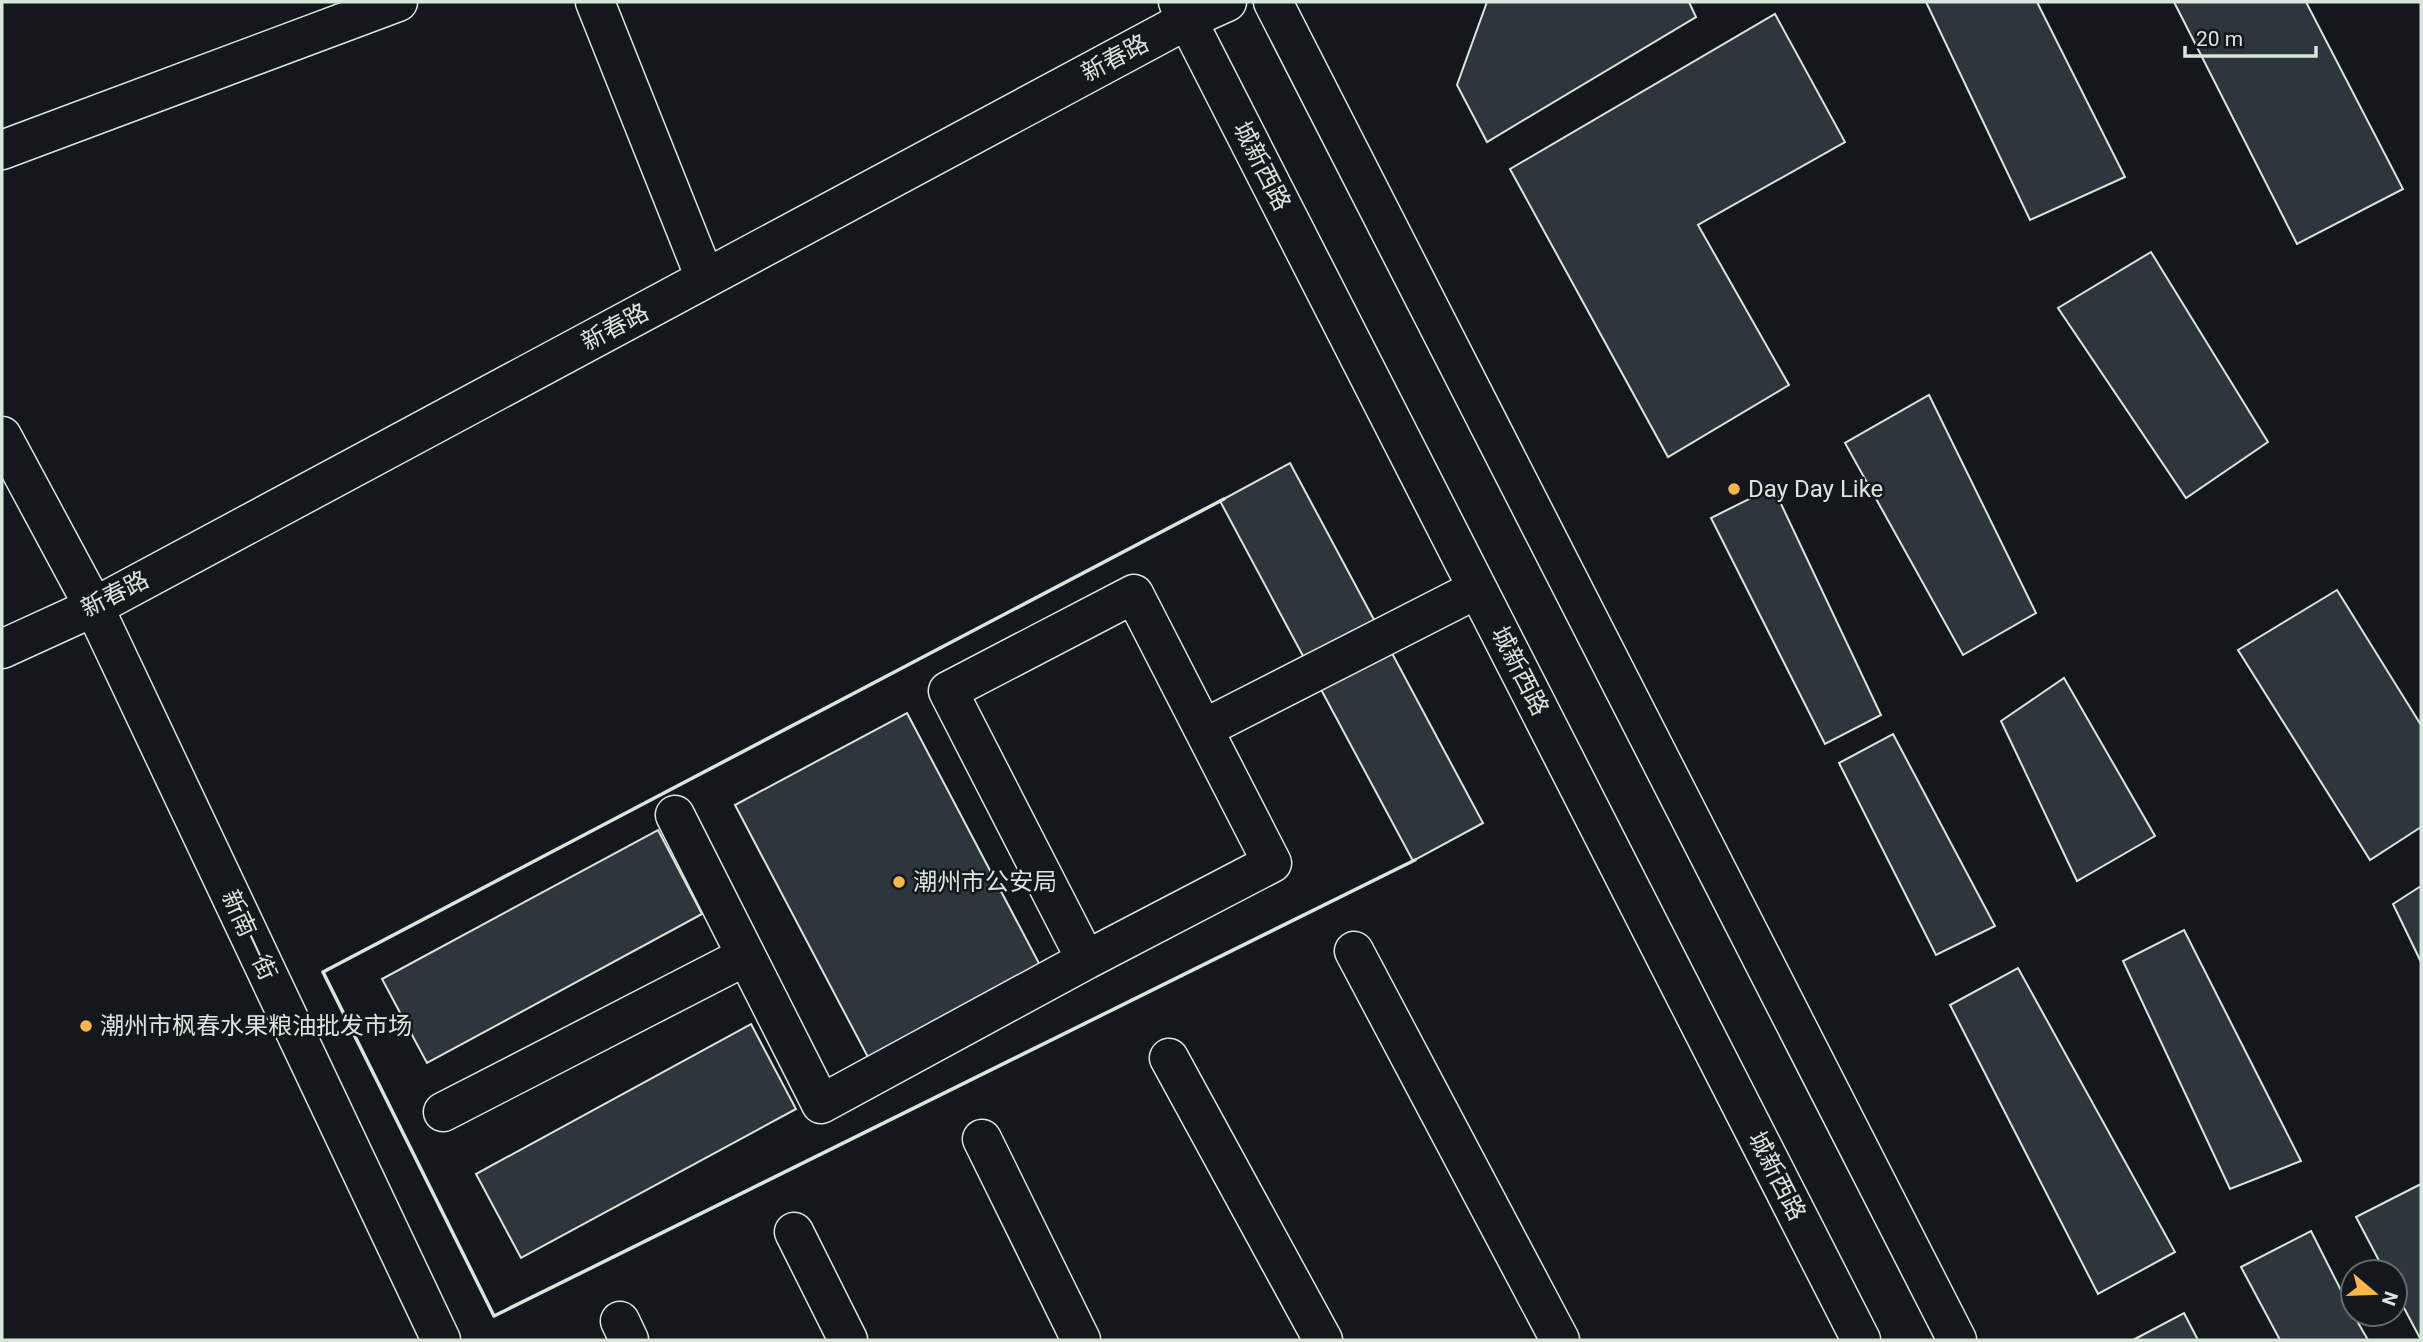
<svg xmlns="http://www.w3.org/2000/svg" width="2423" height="1342" viewBox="0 0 2423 1342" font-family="Roboto,'Noto Sans SC',sans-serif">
	<rect width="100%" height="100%" fill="#14181c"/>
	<path fill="#2c363c" stroke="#d8e6dc" stroke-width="2" d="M1487 2H1689L1696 17 1487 142 1457 85Z
		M1926 2H2037L2125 177 2030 220Z
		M2174 2H2306L2403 189 2297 244Z
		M1775 14 1845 142 1698 225 1789 385 1668 457 1510 169Z
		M2151 252 2268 442 2186 498 2058 308Z
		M1929 395 2036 613 1963 655 1845 443Z
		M1290 463 1483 823 1413 861 1220 501Z
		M1773 487 1881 715 1825 744 1711 518Z
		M2337 590 2421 725V827L2370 860 2238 650Z
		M2064 678 2155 836 2077 881 2001 721Z
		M907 713 1042 969 870 1061 735 805Z
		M1893 734 1995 926 1936 955 1839 763Z
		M658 830 702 914 427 1063 382 979Z
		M2421 886V962L2393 904Z
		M2184 930 2301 1161 2230 1189 2123 961Z
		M2018 968 2175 1252 2098 1294 1950 1005Z
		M751 1024 796 1109 521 1258 476 1174Z
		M2421 1184V1340L2395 1291V1272H2385L2356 1217Z
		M2311 1231 2353 1314 2368 1340H2280L2241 1267Z
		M2184 1313 2198 1340H2133Z"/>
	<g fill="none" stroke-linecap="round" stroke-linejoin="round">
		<defs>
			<path id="minor" d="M595 2 705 278
				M2 150 398 2
				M2 436 94 607 441 1340
				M1134 594 1272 863 1086 960 948 691Z
				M2 649 94 607 1187 20 1227 2
				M1205 728 1477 589
				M675 815 821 1104 1086 960
				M1354 951 1560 1340
				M1169 1058 1323 1340
				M443 1112 746 956
				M982 1139 1081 1340
				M794 1232 848 1340
				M620 1321 629 1340"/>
			<path id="major" d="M1178 2 1861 1340
				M1273 2 1957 1340"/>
		</defs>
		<use href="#minor" stroke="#d8e6dc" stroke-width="41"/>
		<use href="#major" stroke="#d8e6dc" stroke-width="41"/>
		<use href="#minor" stroke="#14181c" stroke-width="38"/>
		<use href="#major" stroke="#14181c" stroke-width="38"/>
		<path stroke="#d8e6dc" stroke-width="3.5" d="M1224 499 323 972 494 1316 1415 860"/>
	</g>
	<g fill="#ffb74d" stroke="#14181c" stroke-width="2.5">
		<circle cx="1734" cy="489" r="7"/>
		<circle cx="899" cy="882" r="7"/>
		<circle cx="86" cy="1026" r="7"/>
	</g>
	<g text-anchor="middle" stroke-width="5" stroke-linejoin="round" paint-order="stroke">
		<g font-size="24" fill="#d8e6dc" stroke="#14181c">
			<text transform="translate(1115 58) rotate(-28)" y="8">新春路</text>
			<text transform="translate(1262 166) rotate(63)" y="8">城新西路</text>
			<text transform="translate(615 327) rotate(-28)" y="8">新春路</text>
			<text transform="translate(115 594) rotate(-27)" y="8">新春路</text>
			<text transform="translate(1520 671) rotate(63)" y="8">城新西路</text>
			<text transform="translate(249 935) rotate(65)" y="8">新南一街</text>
			<text transform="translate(1777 1176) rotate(63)" y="8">城新西路</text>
		</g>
		<g font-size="24" fill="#d8e6dc" stroke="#14181c" text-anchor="start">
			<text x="1748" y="497">Day Day Like</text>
			<text x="913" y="890">潮州市公安局</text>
			<text x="100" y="1034">潮州市枫春水果粮油批发市场</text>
		</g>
	</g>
	<rect width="2423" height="1342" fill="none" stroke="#d8e6dc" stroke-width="7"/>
	<g transform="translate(2374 1293) rotate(109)"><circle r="33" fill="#14181c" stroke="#626a69" stroke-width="2"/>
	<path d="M0-5L12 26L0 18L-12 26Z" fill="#ffb74d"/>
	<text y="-10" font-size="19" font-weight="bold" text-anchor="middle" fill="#d8e6dc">N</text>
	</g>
	<path d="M2185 46v10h131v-10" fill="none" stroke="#d8e6dc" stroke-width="3.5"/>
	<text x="2196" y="46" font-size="21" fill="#d8e6dc" stroke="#14181c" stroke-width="5" paint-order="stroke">20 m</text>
</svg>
